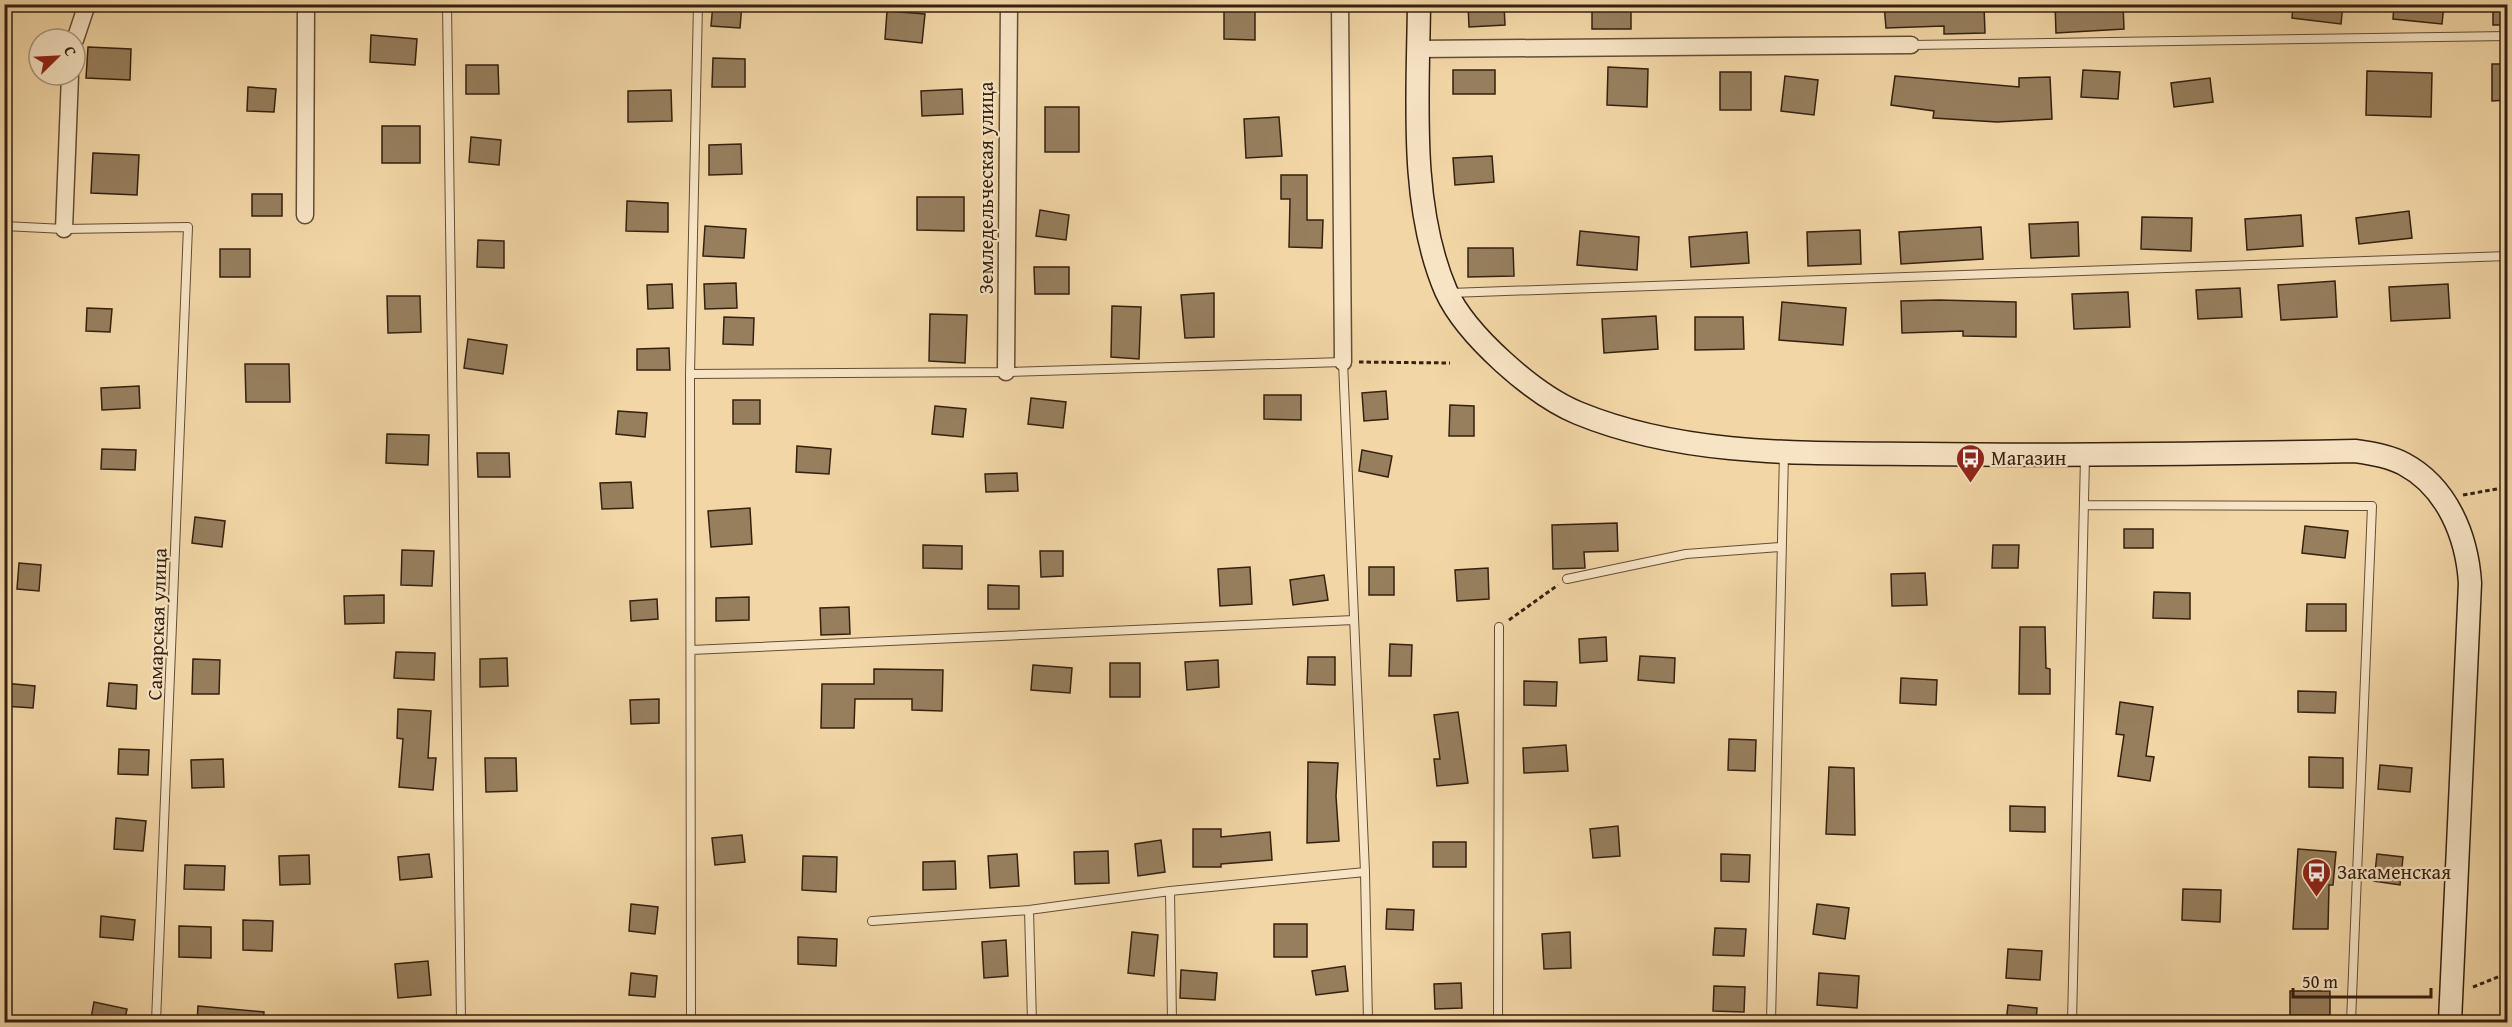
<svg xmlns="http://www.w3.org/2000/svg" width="2512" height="1027" viewBox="0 0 2512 1027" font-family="'Gentium Book Plus',serif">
	<rect width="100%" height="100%" fill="#f2d6a6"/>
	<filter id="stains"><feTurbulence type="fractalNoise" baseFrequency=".00333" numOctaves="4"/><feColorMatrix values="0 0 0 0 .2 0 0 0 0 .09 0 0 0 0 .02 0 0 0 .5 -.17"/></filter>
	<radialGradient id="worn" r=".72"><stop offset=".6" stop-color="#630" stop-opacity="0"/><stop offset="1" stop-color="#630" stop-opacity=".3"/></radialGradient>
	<path fill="#977f5e" stroke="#352110" stroke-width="1.5" d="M713 4H742L740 28 711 26Z
		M1224 4H1255V40L1224 39Z
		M1468 4H1504L1505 25 1469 27Z
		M1592 4H1631V29H1592Z
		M1884 4H1924V8L1984 6 1985 33 1944 34V26L1886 28Z
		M2055 4H2123L2124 29 2056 33Z
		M2293 4H2343L2341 24 2292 18Z
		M2394 4H2444L2442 24 2393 19Z
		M2493 4H2508V25H2493Z
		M887 11 925 14 922 43 885 39Z
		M371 35 417 39 415 65 370 62Z
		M88 47 131 49 130 80 86 78Z
		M713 58 745 59V87H712Z
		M2492 64H2508V100L2492 101Z
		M466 65H498L499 94H466Z
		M1608 67 1648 69 1647 107 1607 105Z
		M1453 70H1495V94H1453Z
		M2083 70 2120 72 2118 99 2081 97Z
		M2367 71 2432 73 2431 117 2366 115Z
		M1720 72H1751V110H1720Z
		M1785 76 1818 80 1814 115 1781 111Z
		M1895 76 2019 87V78L2050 77 2052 119 1997 122 1933 118 1934 111 1891 105Z
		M2210 78 2213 102 2174 107 2171 83Z
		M248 87 276 89 274 112 247 111Z
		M962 89 963 114 922 116 921 91Z
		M671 90 672 121 628 122V91Z
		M1045 107H1079V152H1045Z
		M1279 117 1282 156 1246 158 1244 119Z
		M382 126H420V163H382Z
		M471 137 501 140 499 165 469 162Z
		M741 144 742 174 709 175V145Z
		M93 153 139 155 137 195 91 193Z
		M1492 156 1494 182 1455 185 1453 158Z
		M1281 175H1307V220H1323L1322 248 1289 247 1290 199H1281Z
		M252 194H282V216H252Z
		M917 197H964V231L917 230Z
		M627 201 668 203V232L626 231Z
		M1040 210 1069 215 1066 240 1036 236Z
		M2409 211 2412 238 2359 244 2356 218Z
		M2301 215 2303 246 2247 250 2245 219Z
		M2142 217 2192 218 2191 251 2141 249Z
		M2078 222 2079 256 2031 258 2029 224Z
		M705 226 746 229 744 258 703 256Z
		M1981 227 1983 259 1901 264 1899 232Z
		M1860 230 1861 264 1808 266 1807 232Z
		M1580 231 1639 237 1637 270 1577 265Z
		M1747 232 1749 263 1691 267 1689 237Z
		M478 240 504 241V268L477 267Z
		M1468 248H1513L1514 276 1468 277Z
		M220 249H250V277H220Z
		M1034 267H1069V294H1035Z
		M2335 281 2337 317 2281 320 2278 285Z
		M736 283 737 308 705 309 704 284Z
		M672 284 673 308 648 309 647 285Z
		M2448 284 2450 318 2391 321 2389 287Z
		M2240 288 2242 317 2198 319 2196 290Z
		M2128 292 2130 327 2074 329 2072 294Z
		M1214 293V337L1185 338 1181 295Z
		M387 296H420L421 332 388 333Z
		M1939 300 2016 302V337L1963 336V331L1902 333 1901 301Z
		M1782 302 1846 308 1843 345 1779 340Z
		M1112 306 1141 307 1139 359 1111 357Z
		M87 308 112 309 110 332 86 331Z
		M930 314 967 315 965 363 929 361Z
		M1656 316 1658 349 1604 353 1602 319Z
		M724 317 754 318 753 345 723 344Z
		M1695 317H1743L1744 349 1695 350Z
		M468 339 507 345 503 374 464 368Z
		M669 348 670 370H637V349Z
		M245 364H289L290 402H246Z
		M139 386 140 408 102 410 101 388Z
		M1386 391 1388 419 1364 421 1362 393Z
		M1264 395H1301V420L1264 419Z
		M1031 398 1066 402 1063 428 1028 424Z
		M733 400H760V424H733Z
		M1450 405 1474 406V436H1449Z
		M935 406 966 409 963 437 932 434Z
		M618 411 647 413 645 437 616 434Z
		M387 434 429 435 428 465 386 463Z
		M797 446 831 449 829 474 796 472Z
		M102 449 136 450 135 470 101 469Z
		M1362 450 1392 456 1388 477 1359 471Z
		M477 453H509L510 477H478Z
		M1017 473 1018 491 986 492 985 474Z
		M631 482 633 508 602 509 600 483Z
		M750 508 752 544 711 547 708 511Z
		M195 517 225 521 222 547 192 543Z
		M1617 523 1618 551 1584 552 1585 568 1553 569 1552 525Z
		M2305 526 2348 531 2345 558 2302 553Z
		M2124 529H2153V548H2124Z
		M923 545 962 546V569L923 568Z
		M1993 545H2019L2018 568H1992Z
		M402 550 434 551 432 586 401 585Z
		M1040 551H1063V576L1041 577Z
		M19 563 41 565 39 591 17 589Z
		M1250 567 1252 604 1220 606 1218 569Z
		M1369 567H1394V595H1369Z
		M1488 568 1489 599 1457 601 1455 570Z
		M1925 573 1927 605 1892 606 1891 574Z
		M1324 575 1328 600 1293 605 1290 580Z
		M988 585 1019 586V609H988Z
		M2154 592 2190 593V619L2153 618Z
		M384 595V623L345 624 344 596Z
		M749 597V620L716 621V598Z
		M657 599 658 619 631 621 630 601Z
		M2307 604H2346V631H2306Z
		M849 607 850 634 821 635 820 608Z
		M2020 627H2045L2046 668 2050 669V694H2019Z
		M1606 637 1607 661 1580 663 1579 639Z
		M1390 644 1412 645 1411 676H1389Z
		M396 652 435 653 434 680 394 678Z
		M1640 656 1675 658 1674 683 1638 680Z
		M1308 657H1335V685L1307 684Z
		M507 658 508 686 480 687V659Z
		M193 659 220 660 219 694H192Z
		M1218 660 1219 687 1187 690 1185 662Z
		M1110 663H1140V697H1110Z
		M1033 665 1072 668 1070 693 1031 690Z
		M874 669 943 670 942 711 912 710V699H855L854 728H821L822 684H874Z
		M1901 678 1937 680 1936 705 1900 703Z
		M1524 681 1557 682 1556 706 1524 705Z
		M4 683 35 686 33 708 4 706Z
		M109 683 137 685 136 709 107 706Z
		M2298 691 2336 692 2335 713 2298 712Z
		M659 699V723L631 724 630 700Z
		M2120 702 2153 707 2146 756 2154 757 2150 781 2118 776 2124 735 2116 734Z
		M398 709 431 711 428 758H436L433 790 399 787 403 739 397 738Z
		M1458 712 1468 783 1437 786 1434 759H1440L1434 715Z
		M1729 739 1756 740 1755 771 1728 770Z
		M1566 745 1568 771 1524 773 1523 748Z
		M119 749 149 750 148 775 118 774Z
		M2309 757 2343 758V788L2309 787Z
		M485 758H516L517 791 486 792Z
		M223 759 224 787 192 788 191 760Z
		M1308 762 1338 763 1336 796 1339 841 1307 843Z
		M2380 765 2412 768 2410 792 2378 789Z
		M1829 767 1854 768 1855 835 1826 834Z
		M2010 806 2045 807V832L2010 831Z
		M116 818 146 821 143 851 114 849Z
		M1618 826 1620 856 1593 858 1590 829Z
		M1193 829H1221V837L1270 832 1272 860 1221 864V867H1193Z
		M742 835 745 862 715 865 712 838Z
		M1161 840 1165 872 1138 876 1135 844Z
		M1433 842H1466V867H1433Z
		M2298 849 2336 852 2333 885H2329L2328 929H2293Z
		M1108 851 1109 883 1075 884 1074 852Z
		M429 854 432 877 400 880 398 857Z
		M1017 854 1019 886 990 888 988 856Z
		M1721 854 1750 855 1749 882 1721 881Z
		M2377 854 2403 857 2400 885 2374 881Z
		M309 855 310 884 280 885 279 856Z
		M803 856 837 857 836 892 802 890Z
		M955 861 956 889 923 890V862Z
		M185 865 225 866 224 890 184 889Z
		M2183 889 2221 890 2220 922 2182 920Z
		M631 904 658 907 655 934 629 931Z
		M1817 904 1849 908 1845 939 1813 934Z
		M1387 909 1414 910 1413 930 1386 929Z
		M101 916 135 920 133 940 100 937Z
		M243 920 273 921 272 951 243 950Z
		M1274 924H1307V957H1274Z
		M179 926 211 927V958L179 957Z
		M1715 928 1746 929 1744 956 1713 955Z
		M1132 932 1158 935 1154 976 1128 973Z
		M1570 932 1571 968 1544 969 1542 934Z
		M798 937 837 939 836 966 798 964Z
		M1006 940 1008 976 984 978 982 942Z
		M2008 949 2042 951 2040 980 2006 978Z
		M428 961 431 995 398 998 395 964Z
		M1345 966 1348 991 1316 995 1312 971Z
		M1181 970 1217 973 1215 1000 1180 998Z
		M631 973 657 976 655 997 629 995Z
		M1819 973 1859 976 1857 1008 1817 1005Z
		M1461 983 1462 1008 1435 1009 1434 984Z
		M1714 986 1745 987 1744 1012 1713 1011Z
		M2290 991H2330V1015H2290Z
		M94 1002 127 1009 124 1023H90Z
		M2008 1005 2037 1008 2036 1023H2006Z
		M198 1006 264 1012 263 1023H197Z"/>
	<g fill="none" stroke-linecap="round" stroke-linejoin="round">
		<defs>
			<path id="lane" d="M447 4 461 1022
				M1911 45 2508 36
				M4 226 64 229 188 227 156 1022
				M1450 293 2508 256
				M690 374 1006 372 1343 362 1365 872 1368 1022
				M2085 505 2372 506 2351 1022
				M1567 579 1686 554 1780 547
				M691 650 1354 620
				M1170 891 1172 1022
				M1029 910 1032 1022
				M872 921 1029 910 1170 891 1365 872
				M691 1022 690 374 698 4
				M1498 1022 1499 627
				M1771 1022 1784 453
				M2072 1022 2085 457"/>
			<path id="street" d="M1340 4 1343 362
				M75 40 87 4
				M1418 49 1911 45
				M305 215 306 4
				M64 229 70 75
				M1006 372 1009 4"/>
			<path id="secondary" d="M1419 4C1418 97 1409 205 1446 291 1466 335 1534 395 1578 413 1685 457 1807 453 1920 454 2065 456 2210 454 2355 451 2371 453 2389 456 2404 464 2447 487 2467 536 2470 583L2450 1022"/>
		</defs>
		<use href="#lane" stroke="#644e36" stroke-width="10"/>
		<use href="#street" stroke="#644e36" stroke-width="19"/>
		<use href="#secondary" stroke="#352110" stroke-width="25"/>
		<path stroke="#352110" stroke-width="3" stroke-dasharray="4.5 3" stroke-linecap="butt" d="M1359 362 1450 363
			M2463 495 2508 487
			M1509 620 1558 585
			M2473 987 2508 973"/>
		<use href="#lane" stroke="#f7e4c5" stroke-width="8"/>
		<use href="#street" stroke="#f7e4c5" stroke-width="16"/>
		<use href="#secondary" stroke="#f7e4c5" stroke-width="22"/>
	</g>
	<defs>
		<symbol id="bus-pin" viewBox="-11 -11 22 30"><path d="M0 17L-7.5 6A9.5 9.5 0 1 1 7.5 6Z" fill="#8f2418" stroke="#f7e4c5"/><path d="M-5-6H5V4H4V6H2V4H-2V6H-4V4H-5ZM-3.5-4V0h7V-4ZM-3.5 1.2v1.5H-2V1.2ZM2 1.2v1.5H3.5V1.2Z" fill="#fff"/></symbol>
	</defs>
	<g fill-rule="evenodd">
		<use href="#bus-pin" x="1954" y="442" width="33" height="45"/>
		<use href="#bus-pin" x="2300" y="856" width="33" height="45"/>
	</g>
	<g text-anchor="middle" stroke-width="4.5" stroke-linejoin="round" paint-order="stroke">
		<g font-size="20" fill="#352110" stroke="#f7e4c5">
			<text transform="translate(986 188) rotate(-90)" y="7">Земледельческая улица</text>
			<text transform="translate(157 624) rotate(-88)" y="7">Самарская улица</text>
		</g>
		<g font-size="20" fill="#352110" stroke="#f7e4c5" text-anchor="start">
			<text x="1991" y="465">Магазин</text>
			<text x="2337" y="879">Закаменская</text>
		</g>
	</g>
	<rect width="2512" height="1027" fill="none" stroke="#f2d6a6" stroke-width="24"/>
	<rect x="6" y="6" width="2500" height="1015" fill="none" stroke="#352110" stroke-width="3"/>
	<rect x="12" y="12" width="2488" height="1003" fill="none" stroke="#352110" stroke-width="1.5"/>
	<g transform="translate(57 57) rotate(66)"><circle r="28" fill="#f7e4c5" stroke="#a9967d" stroke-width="1.5"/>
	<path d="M0-4.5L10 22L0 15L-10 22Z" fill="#8f2418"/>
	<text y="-9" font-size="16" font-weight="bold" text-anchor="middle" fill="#352110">С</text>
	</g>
	<path d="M2293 988v9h138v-9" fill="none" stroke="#352110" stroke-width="3"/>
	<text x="2302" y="988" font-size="18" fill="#352110" stroke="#f7e4c5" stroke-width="4.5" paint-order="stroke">50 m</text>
	<rect width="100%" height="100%" filter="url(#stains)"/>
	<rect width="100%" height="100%" fill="url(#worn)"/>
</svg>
